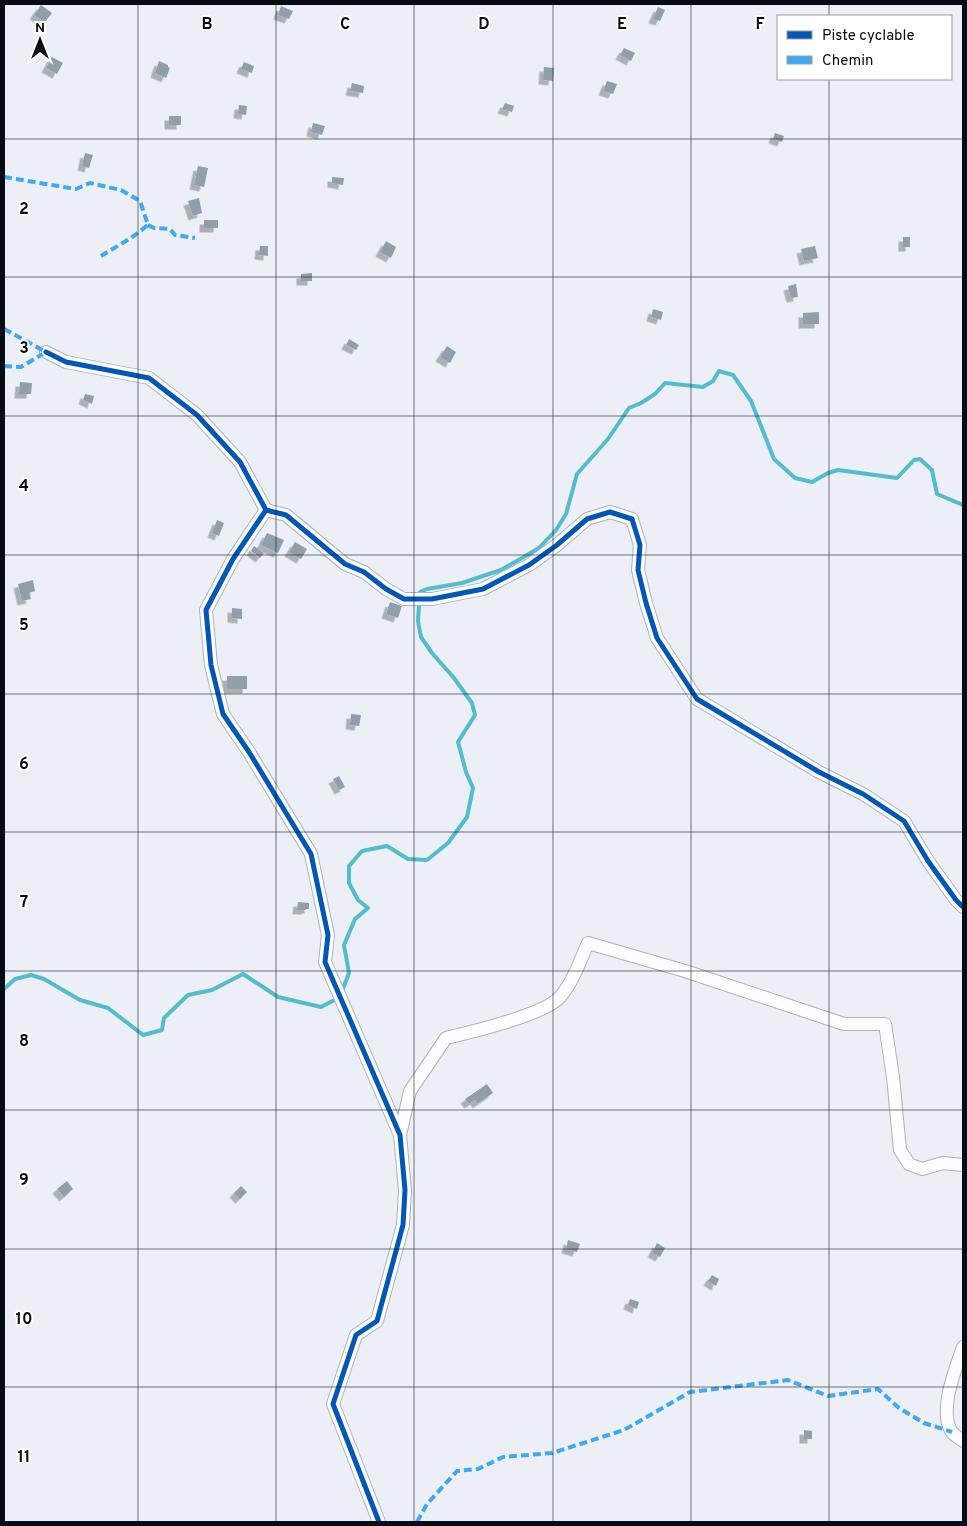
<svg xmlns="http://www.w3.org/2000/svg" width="967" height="1526" viewBox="0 0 967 1526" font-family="Overpass,sans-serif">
	<defs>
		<filter id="shadow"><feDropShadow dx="-4.5" dy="4.5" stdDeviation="0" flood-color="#0004"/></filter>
	</defs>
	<rect width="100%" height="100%" fill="#eceff6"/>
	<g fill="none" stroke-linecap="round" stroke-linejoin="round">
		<path stroke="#52bdce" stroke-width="4" d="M420 592 427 589 462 583 501 570 539 548 556 530 566 514 577 474 608 439 629 408 641 403 655 394 665 383 703 387 713 381 719 371 733 375 751 401 774 459 795 478 812 482 828 473 838 470 897 478 914 460 920 459 932 470 937 494 963 505
			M4 989 15 979 31 975 44 979 80 1000 108 1008 143 1035 162 1030 164 1018 188 995 212 990 243 974 278 997 321 1007 340 997 349 973 344 945 355 919 368 908 358 900 349 883V866L362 851 387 846 408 859 427 860 448 843 467 817 473 788 466 772 458 742 475 715 472 703 454 678 432 653 421 637 418 621 419 605"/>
	</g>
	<path fill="#909faa" filter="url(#shadow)" d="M41 5 52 13 45 22 34 15Z
		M281 6 293 11 289 19 278 15Z
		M658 7 665 10 660 21 653 19Z
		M624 48 635 53 631 61 620 55Z
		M52 57 63 63 57 74 46 68Z
		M159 61 168 65V67L170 68 166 78 155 73Z
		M244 62 254 66 252 73 241 69Z
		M544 67 554 68 553 81 543 80Z
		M607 81 617 84 613 94 603 91Z
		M352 83 364 86 363 93 350 91Z
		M505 103 514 106 512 112 502 109Z
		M239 105 247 106 246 115 238 114Z
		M169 116H181V125H169Z
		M313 123 325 126 322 135 311 132Z
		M775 133 784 136 782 142 773 139Z
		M85 153 93 155 89 168 82 166Z
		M198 166 208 168 204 187 194 185Z
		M332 177 344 178 343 185 332 183Z
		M199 198 202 213 193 216 188 201Z
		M204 220H218V228H204Z
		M903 237H910V247H903Z
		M386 241 396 247 391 258 380 252Z
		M260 246H268V256L259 255Z
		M815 246 818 258 804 261 801 249Z
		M312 273V281H301V274Z
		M796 284 798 297 791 298 788 286Z
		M653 309 663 312 661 320 651 317Z
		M819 312V324H803V313Z
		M349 339 359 345 356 350 346 345Z
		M447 346 456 352 450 363 440 357Z
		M20 382 32 383 31 394H19Z
		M85 394 94 396 92 404 83 400Z
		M217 520 224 523 219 536 212 533Z
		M267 533 284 540 278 553 261 545Z
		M295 542 307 549 301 559 289 552Z
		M254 546 264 553 260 558 251 551Z
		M33 580 35 591 29 593 31 599 22 601 18 584Z
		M390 602 402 606 398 618 386 614Z
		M232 608 242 609V619L232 618Z
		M227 676H247V689H227Z
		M351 714 361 715 359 726 350 725Z
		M339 776 345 787 339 790 333 779Z
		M298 902 309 903V909H306V910H297Z
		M487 1084 493 1093 477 1104 475 1100 469 1104 465 1099Z
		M67 1181 73 1189 64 1197 57 1189Z
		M241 1186 247 1192 240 1199 234 1193Z
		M568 1240 580 1244 577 1252 566 1249Z
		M657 1243 665 1248 660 1257 652 1253Z
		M712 1275 719 1279 716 1286 708 1281Z
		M630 1299 639 1302 637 1309 628 1305Z
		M804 1430 812 1431V1439H804Z"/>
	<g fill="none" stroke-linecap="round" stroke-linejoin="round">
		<defs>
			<path id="street" d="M46 352 66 362 149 378 197 415 240 462 266 510 233 559 206 610 211 665 223 714 249 752 311 854 328 935 325 962 400 1135 405 1190 403 1225 377 1321 356 1335 333 1404 379 1522
				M266 510 286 515 345 564 364 572 386 589 404 599H432L483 589 529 565 557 545 587 519 610 512 632 519 640 545 638 570 646 603 657 638 697 699 819 772 863 794 904 821 928 861 956 900 963 907
				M400 1135 410 1091 446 1038C471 1032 544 1015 560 997 573 982 580 961 588 943L685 971 844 1024H885L893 1077 900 1150 909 1164 922 1169 943 1163 963 1165
				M963 1347C955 1370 939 1409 951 1431 953 1435 960 1438 963 1441"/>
		</defs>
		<use href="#street" stroke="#aeb2bb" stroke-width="14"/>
		<use href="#street" stroke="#fcfdfe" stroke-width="12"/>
		<path stroke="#3fa9f5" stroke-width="4" stroke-dasharray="8 4" stroke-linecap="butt" d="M4 177 76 189 90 183 121 190 140 201 148 225 131 238 101 256
			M148 225 154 228 170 229 175 235 195 238
			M4 329 46 352
			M4 366 21 367 46 352
			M417 1522 427 1504 457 1471 478 1469 503 1457 552 1453 624 1430 690 1392 788 1380 828 1396 878 1389 899 1408 924 1423 952 1432"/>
		<defs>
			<path id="cycleway" d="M46 352 66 362 149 378 197 415 240 462 266 510 233 559 206 610 211 665 223 714 249 752 311 854 328 935 325 962 400 1135 405 1190 403 1225 377 1321 356 1335 333 1404 379 1522
				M266 510 286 515 345 564 364 572 386 589 404 599H432L483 589 529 565 557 545 587 519 610 512 632 519 640 545 638 570 646 603 657 638 697 699 819 772 863 794 904 821 928 861 956 900 963 907"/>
		</defs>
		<use href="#cycleway" stroke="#fff" stroke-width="8"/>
		<use href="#cycleway" stroke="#0057b8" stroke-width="5"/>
	</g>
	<path fill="none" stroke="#070c15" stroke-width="1" stroke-opacity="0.55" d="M138 4V1522M276 4V1522M414 4V1522M553 4V1522M691 4V1522M829 4V16M829 79V1522M4 139H963M4 277H963M4 416H963M4 555H963M4 694H963M4 832H963M4 971H963M4 1110H963M4 1249H963M4 1387H963"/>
	<g font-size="16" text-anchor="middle" font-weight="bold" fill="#070c15" stroke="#fff" stroke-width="4" stroke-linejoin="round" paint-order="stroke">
		<text x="207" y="29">B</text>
		<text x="345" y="29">C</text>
		<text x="484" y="29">D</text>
		<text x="622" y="29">E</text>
		<text x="760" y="29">F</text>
		<text x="24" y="214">2</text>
		<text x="24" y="353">3</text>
		<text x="24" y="491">4</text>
		<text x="24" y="630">5</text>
		<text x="24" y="769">6</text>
		<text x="24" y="907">7</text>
		<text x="24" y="1046">8</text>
		<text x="24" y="1185">9</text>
		<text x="24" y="1324">10</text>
		<text x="24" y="1462">11</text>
	</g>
	<rect width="967" height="1526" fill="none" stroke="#070c15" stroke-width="10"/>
	<rect x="777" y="15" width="175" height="65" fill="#ffffff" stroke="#9c9ea1"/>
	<rect x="787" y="31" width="25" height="8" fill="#0057b8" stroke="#9c9ea1"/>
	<text x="822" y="40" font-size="15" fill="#070c15">Piste cyclable</text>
	<rect x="787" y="56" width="25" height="8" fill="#3fa9f5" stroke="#9c9ea1"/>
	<text x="822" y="65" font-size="15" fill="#070c15">Chemin</text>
	<g transform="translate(40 40)" stroke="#ffffff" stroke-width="4" paint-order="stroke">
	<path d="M0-4L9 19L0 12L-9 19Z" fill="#070c15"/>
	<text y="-8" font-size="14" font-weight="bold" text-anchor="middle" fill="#070c15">N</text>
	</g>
</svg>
